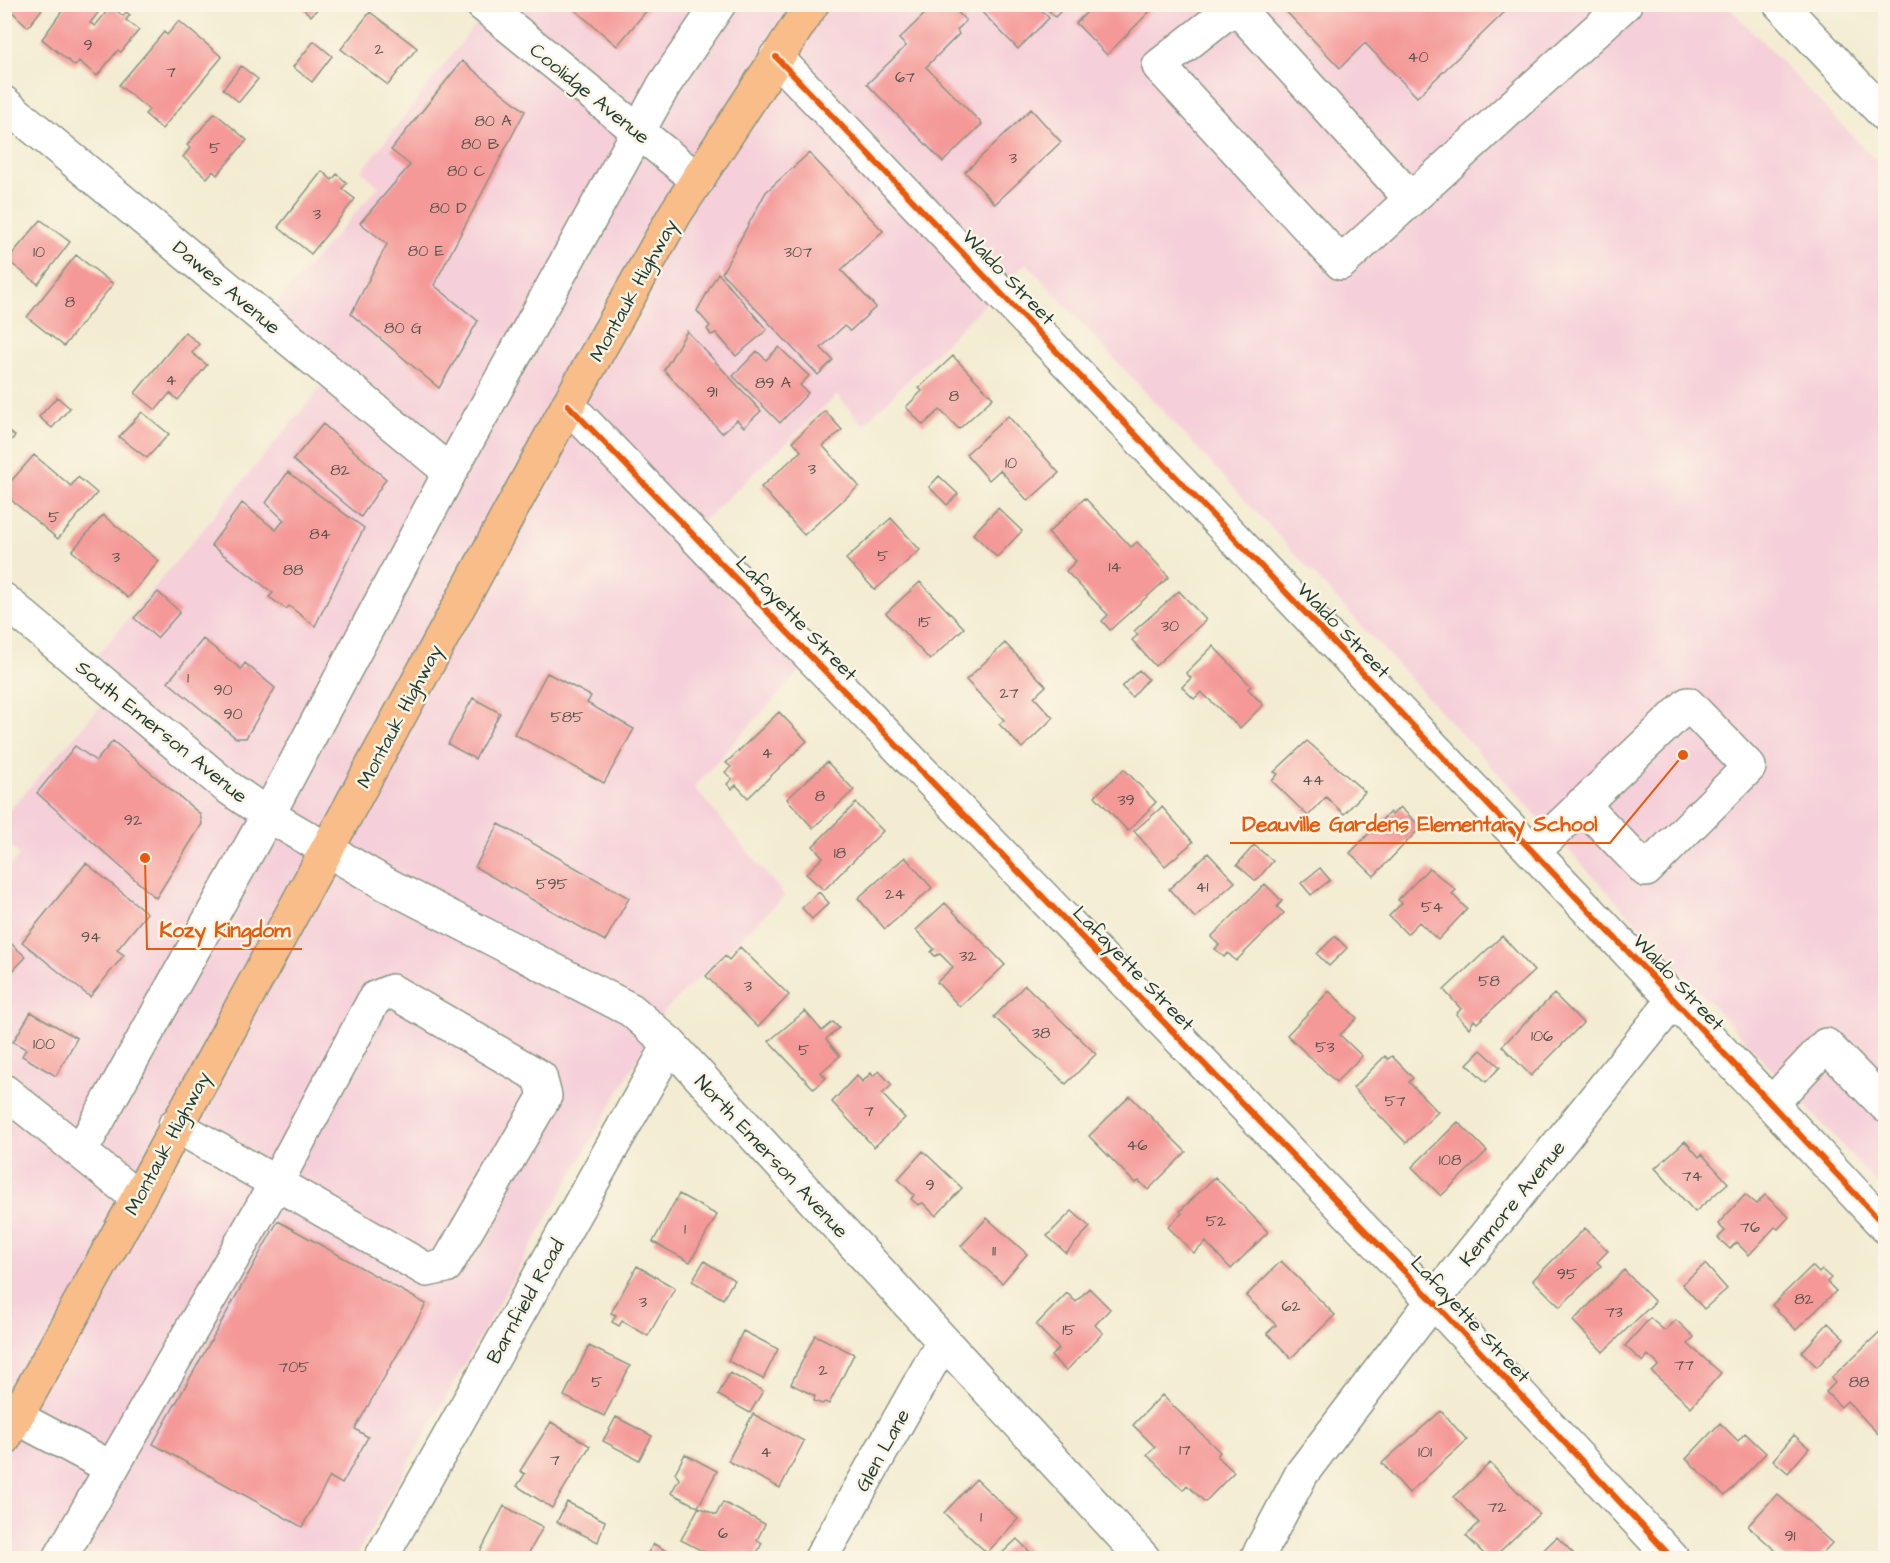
<svg xmlns="http://www.w3.org/2000/svg" width="1890" height="1563" viewBox="0 0 1890 1563" font-family="'Architects Daughter',sans-serif">
	<rect width="100%" height="100%" fill="#fcf5e5"/>
	<filter id="ink" filterUnits="userSpaceOnUse"><feTurbulence type="fractalNoise" baseFrequency=".0167" numOctaves="2"/><feDisplacementMap in="SourceGraphic" scale="12" xChannelSelector="R" yChannelSelector="G"/><feConvolveMatrix kernelMatrix="1 2 1 2 8 2 1 2 1" color-interpolation-filters="sRGB"/></filter>
	<filter id="wash" filterUnits="userSpaceOnUse"><feTurbulence type="fractalNoise" baseFrequency=".008" numOctaves="4" result="noise"/><feDisplacementMap in="SourceGraphic" scale="24" xChannelSelector="R" yChannelSelector="G"/><feGaussianBlur stdDeviation="1.35" result="paint"/><feColorMatrix in="noise" values="0 0 0 0 0 0 0 0 0 0 0 0 0 0 0 0 0 1.4 0 .05"/><feComposite in="paint" operator="in"/></filter>
	<g filter="url(#wash)">
		<rect width="100%" height="100%" fill="#f3ecd2"/>
		<path fill="#f5cfd9" d="M467 5H1727L1885 170V1192L1026 263 863 425 837 395 695 529 813 656 694 787 785 896 665 1010 355 1558H5L4 873 20 855 5 842V815L108 698 82 674 324 384 256 327 379 186 362 171 481 17Z"/>
		<g id="blocks">
			<path fill="#f49998" d="M4 4H46L28 27Z
				M67 4H105L90 23 95 26 111 6 123 16 126 12 130 15 126 20 139 30 121 52 118 50 97 76 79 61 75 66 42 39Z
				M298 4H322L311 16Z
				M568 4H647L645 7 648 9 617 46Z
				M935 4H950L966 21 957 30 959 34 926 67 982 124 943 162 867 84 906 46 899 39Z
				M974 4H1036L1049 18 1018 49Z
				M1042 4H1068L1055 17Z
				M1095 4H1157L1107 55 1076 23Z
				M1279 4H1513L1417 97 1365 43 1340 68Z
				M370 12 417 48 388 85 341 49Z
				M179 21 222 57 162 129 145 114 149 110 119 85 164 32 167 35Z
				M314 41 332 56 312 82 293 67Z
				M462 61 525 111 434 285 478 321 439 388 351 314 387 244 360 223 410 165 391 150Z
				M241 66 258 79 239 102 223 89Z
				M1031 109 1061 142 995 204 965 172Z
				M215 113 247 140 217 175 213 171 207 178 183 157 190 148 187 145Z
				M809 153 883 231 841 270 876 307 850 331 844 326 821 348 833 360 818 375 722 273 766 192Z
				M322 171 332 180 337 174 347 183 342 189 355 199 311 254 278 227Z
				M41 220 70 242 38 284 7 260Z
				M76 255 113 284 64 346 27 317Z
				M718 273 767 330 736 356 716 333 711 335 707 329 710 326 697 311Z
				M687 331 761 411 744 427 737 420 722 433 664 370Z
				M185 332 199 344 192 353 207 365 178 400 170 393 156 410 135 393Z
				M779 347 809 376 800 385 808 393 780 423 733 376 757 351 766 360Z
				M953 356 993 398 959 429 940 410 923 425 906 407 922 391 919 388Z
				M57 397 70 408 52 428 39 417Z
				M825 411 842 430 823 446 859 486 804 535 761 487 801 451 793 441Z
				M142 412 169 434 147 458 119 437Z
				M1008 416 1059 473 1028 501 1000 470 989 480 966 454Z
				M323 424 386 479 361 517 293 460Z
				M4 427 15 436 4 448Z
				M34 455 71 486 78 477 97 493 58 539 4 494V489Z
				M288 472 364 528 315 626 289 606 286 609 269 597 273 593 211 545 242 503 276 530 284 520 266 503Z
				M939 476 958 494 947 505 929 487Z
				M1085 498 1131 547 1137 542 1169 577 1110 630 1102 621 1108 615 1066 571 1076 561 1048 533Z
				M998 508 1022 531 997 557 973 534Z
				M103 515 159 561 128 598 72 551Z
				M891 518 920 550 875 590 846 559Z
				M920 582 964 628 930 660 886 613Z
				M1179 591 1206 620 1155 666 1132 640 1138 635 1134 631Z
				M158 592 180 612 157 638 134 618Z
				M203 639 241 669 245 663 275 688 246 738H236L168 682Z
				M1005 643 1046 686 1034 697 1053 718 1022 748 999 724 1004 720 966 680Z
				M1213 646 1251 686 1248 689 1263 705 1240 728 1201 692 1194 699 1182 687 1191 678 1186 673Z
				M1139 670 1148 679 1132 697 1122 687Z
				M547 673 591 696 587 703 634 729 604 783 514 734Z
				M473 698 500 713 475 759 448 744Z
				M779 712 807 741 748 798 736 785 732 789 727 784 732 779 725 772 731 767 726 763Z
				M113 741 200 814 202 824 156 898 37 793 75 746 96 761Z
				M1307 741 1365 792 1344 814 1326 797 1308 816 1272 781 1278 774 1274 772Z
				M827 762 854 790 813 828 787 799Z
				M1124 769 1156 802 1128 831 1095 796Z
				M856 803 883 831 824 890 806 874 823 857 813 846Z
				M1162 807 1193 842 1165 866 1134 831Z
				M1400 807 1421 827 1374 876 1350 853 1390 812 1392 815Z
				M499 824 629 898 605 941 475 867Z
				M1254 845 1273 861 1256 881 1237 865Z
				M1208 853 1235 882 1195 918 1169 889Z
				M905 857 932 888 885 929 858 898Z
				M86 863 147 913 117 950 124 955 90 997 22 942Z
				M1320 868 1330 880 1311 895 1301 883Z
				M1429 868 1456 890 1452 894 1467 909 1438 940 1419 922 1407 934 1389 916 1402 903 1398 900Z
				M1265 884 1282 901 1277 907 1284 913 1236 961 1228 953 1224 957 1215 949 1219 945 1211 937Z
				M819 892 829 903 812 919 802 908Z
				M945 903 1005 965 960 1007 937 982 953 967 940 954 935 956 931 952 934 949 916 930Z
				M1335 936 1347 948 1329 966 1317 954Z
				M1502 936 1534 971 1477 1023 1474 1020 1469 1028 1456 1014 1461 1009 1444 990Z
				M7 940 26 957 4 980V942Z
				M740 947 789 995 758 1027 706 976 725 956 729 960Z
				M1025 985 1096 1054 1066 1084 994 1017Z
				M1329 991 1357 1018 1340 1035 1362 1056 1336 1082 1287 1035Z
				M1554 994 1583 1023 1531 1076 1502 1046Z
				M805 1011 822 1031 833 1022 839 1028 826 1039 840 1056 821 1072 826 1078 814 1089 769 1041Z
				M31 1012 77 1038 56 1076 22 1056 26 1049 13 1042Z
				M1481 1050 1500 1067 1486 1082 1467 1064Z
				M1385 1056 1388 1059 1392 1056 1413 1078 1409 1082 1438 1112 1406 1143 1353 1088Z
				M879 1071 892 1085 882 1094 905 1118 874 1147 832 1102 857 1075 862 1082 871 1073 873 1076Z
				M1130 1096 1186 1152 1148 1190 1139 1181 1135 1183 1089 1136Z
				M1458 1122 1487 1151 1441 1196 1412 1167Z
				M1685 1141 1699 1157 1702 1154 1728 1183 1695 1212 1655 1168Z
				M923 1151 962 1188 936 1216 923 1203 918 1205 911 1199 914 1195 898 1179Z
				M1215 1177 1268 1232 1231 1269 1206 1242 1194 1253 1168 1227 1182 1213 1180 1211Z
				M679 1194 717 1215 690 1262 653 1242Z
				M1745 1195 1756 1204 1765 1195 1789 1217 1778 1229 1775 1227 1749 1255 1736 1242 1730 1249 1718 1238 1725 1231 1718 1224Z
				M1072 1211 1090 1227 1066 1253 1047 1236Z
				M987 1218 1027 1254 1002 1283 961 1246Z
				M278 1221 426 1304 355 1429 368 1437 342 1484 330 1477 302 1527 153 1444Z
				M1585 1228 1608 1251 1597 1262 1601 1266 1560 1307 1533 1280Z
				M704 1261 734 1280 723 1299 692 1281Z
				M1281 1261 1335 1315 1291 1358 1267 1333 1276 1325 1246 1296Z
				M1705 1264 1727 1289 1704 1309 1682 1284Z
				M637 1266 675 1288 648 1336 622 1321 619 1326 612 1322 616 1315 611 1313Z
				M1812 1266 1819 1273 1822 1270 1831 1278 1827 1282 1836 1291 1796 1330 1772 1305Z
				M1624 1270 1655 1302 1603 1352 1573 1321Z
				M1089 1288 1110 1309 1095 1325 1103 1333 1066 1371 1051 1356 1059 1349 1036 1325 1067 1293 1076 1302Z
				M4 1309 10 1313 4 1324Z
				M1650 1318 1665 1331 1676 1320 1694 1337 1688 1344 1721 1373 1691 1407 1652 1372 1659 1365 1648 1355 1643 1362 1625 1346Z
				M1828 1323 1844 1338 1817 1367 1802 1352Z
				M1884 1328 1886 1435 1882 1438 1847 1401 1841 1407 1826 1392 1835 1383 1831 1378Z
				M743 1331 778 1349 763 1379 728 1361Z
				M815 1335 854 1354 829 1404 825 1402 822 1404 814 1401 815 1396 791 1384Z
				M589 1346 630 1366 604 1416 564 1396Z
				M730 1373 763 1391 750 1413 718 1395Z
				M1162 1395 1220 1452 1217 1456 1234 1472 1205 1502 1187 1485 1183 1490 1147 1455 1155 1447 1133 1425Z
				M1441 1411 1467 1440 1409 1493 1382 1463Z
				M753 1414 804 1441 780 1488 728 1461Z
				M616 1417 652 1436 639 1460 603 1441Z
				M551 1422 590 1446 552 1508 517 1486 525 1474 520 1471Z
				M1720 1423 1738 1441 1745 1433 1766 1453 1725 1496 1686 1459Z
				M1794 1435 1809 1448 1788 1473 1773 1460Z
				M685 1454 717 1471 698 1507 671 1493 679 1479 675 1473Z
				M1490 1463 1539 1514 1493 1558H1488L1466 1536 1479 1523 1454 1497Z
				M976 1479 1018 1519 987 1553 944 1513Z
				M1777 1494 1832 1543 1818 1558H1784L1748 1526Z
				M567 1502 605 1521 598 1542 557 1522Z
				M723 1502 765 1524 757 1540 762 1543 755 1557 746 1553 743 1558H716L681 1540 699 1507 716 1515Z
				M504 1506 543 1527 526 1558H484L478 1556Z
				M1557 1537 1578 1558H1535Z
				M1017 1539 1036 1558H997Z
				M654 1544 678 1558H644Z"/>
		</g>
	</g>
	<g filter="url(#ink)">
		<use href="#blocks" fill-opacity="0" stroke="#899483" stroke-width="1.5"/>
		<g fill="none" stroke-linecap="round" stroke-linejoin="round">
			<defs>
				<path id="minor" d="M482 4 698 180
					M1780 4 1886 116
					M776 57 1674 1000 1886 1227
					M4 103 450 472
					M1411 199 1235 6 1159 66 1341 263 1625 4
					M568 405 1433 1301 1672 1558
					M4 600 226 786 268 815 384 883 631 1010 670 1044 1143 1558
					M1533 852 1688 704 1749 767 1646 870 1582 804
					M4 1091 138 1198
					M1771 1104 1826 1045 1886 1106
					M81 1151 268 815 450 472 664 85 719 4
					M16 1417 112 1468
					M60 1558 276 1183 427 1270 446 1266 545 1096 540 1077 392 991 375 998 276 1183 175 1125
					M381 1558 670 1044
					M821 1558 943 1342
					M1257 1558 1302 1473 1433 1301 1674 1000"/>
				<path id="major" d="M4 1439 138 1198 568 405 675 214 812 4"/>
			</defs>
			<use href="#minor" stroke="#899483" stroke-width="36"/>
			<use href="#major" stroke="#899483" stroke-width="36"/>
			<use href="#minor" stroke="#fff" stroke-width="33"/>
			<use href="#major" stroke="#f8bd89" stroke-width="33"/>
			<defs>
				<path id="cycleway" d="M776 57 1674 1000 1886 1227
					M568 405 1433 1301 1672 1558"/>
			</defs>
			<use href="#cycleway" stroke="#fcf5e5" stroke-width="10"/>
			<use href="#cycleway" stroke="#e8590c" stroke-width="6"/>
		</g>
	</g>
	<g text-anchor="middle" stroke-width="5" stroke-linejoin="round" paint-order="stroke">
		<g font-size="16" fill="#54544d">
			<text x="88" y="50">9</text>
			<text x="379" y="54">2</text>
			<text x="1418" y="62">40</text>
			<text x="171" y="77">7</text>
			<text x="905" y="82">67</text>
			<text x="493" y="126">80 A</text>
			<text x="480" y="149">80 B</text>
			<text x="215" y="153">5</text>
			<text x="1013" y="163">3</text>
			<text x="466" y="176">80 C</text>
			<text x="448" y="213">80 D</text>
			<text x="317" y="219">3</text>
			<text x="426" y="256">80 E</text>
			<text x="39" y="257">10</text>
			<text x="798" y="257">307</text>
			<text x="70" y="307">8</text>
			<text x="403" y="333">80 G</text>
			<text x="171" y="385">4</text>
			<text x="773" y="388">89 A</text>
			<text x="712" y="397">91</text>
			<text x="954" y="401">8</text>
			<text x="1011" y="468">10</text>
			<text x="812" y="474">3</text>
			<text x="340" y="475">82</text>
			<text x="54" y="522">5</text>
			<text x="320" y="539">84</text>
			<text x="883" y="561">5</text>
			<text x="116" y="562">3</text>
			<text x="1115" y="572">14</text>
			<text x="293" y="575">88</text>
			<text x="925" y="627">15</text>
			<text x="1170" y="631">30</text>
			<text x="188" y="683">1</text>
			<text x="223" y="695">90</text>
			<text x="1009" y="698">27</text>
			<text x="233" y="719">90</text>
			<text x="567" y="722">585</text>
			<text x="767" y="758">4</text>
			<text x="1313" y="785">44</text>
			<text x="820" y="801">8</text>
			<text x="1126" y="805">39</text>
			<text x="133" y="825">92</text>
			<text x="840" y="858">18</text>
			<text x="552" y="889">595</text>
			<text x="1202" y="892">41</text>
			<text x="895" y="899">24</text>
			<text x="1432" y="912">54</text>
			<text x="91" y="942">94</text>
			<text x="968" y="961">32</text>
			<text x="1489" y="986">58</text>
			<text x="748" y="991">3</text>
			<text x="1041" y="1038">38</text>
			<text x="1542" y="1041">106</text>
			<text x="44" y="1049">100</text>
			<text x="1325" y="1052">53</text>
			<text x="804" y="1055">5</text>
			<text x="1395" y="1106">57</text>
			<text x="869" y="1116">7</text>
			<text x="1137" y="1150">46</text>
			<text x="1450" y="1165">108</text>
			<text x="1692" y="1181">74</text>
			<text x="930" y="1190">9</text>
			<text x="1216" y="1226">52</text>
			<text x="1750" y="1232">76</text>
			<text x="685" y="1234">1</text>
			<text x="994" y="1256">11</text>
			<text x="1567" y="1279">95</text>
			<text x="1804" y="1304">82</text>
			<text x="643" y="1307">3</text>
			<text x="1291" y="1311">62</text>
			<text x="1614" y="1317">73</text>
			<text x="1069" y="1335">15</text>
			<text x="1684" y="1370">77</text>
			<text x="294" y="1372">705</text>
			<text x="823" y="1375">2</text>
			<text x="597" y="1387">5</text>
			<text x="1859" y="1387">88</text>
			<text x="1185" y="1455">17</text>
			<text x="766" y="1457">4</text>
			<text x="1425" y="1457">101</text>
			<text x="555" y="1465">7</text>
			<text x="1497" y="1512">72</text>
			<text x="981" y="1522">1</text>
			<text x="723" y="1538">6</text>
			<text x="1790" y="1541">91</text>
		</g>
		<g font-size="20" fill="#1f3d34" stroke="#fcf5e5">
			<text transform="translate(590 93) rotate(39)" y="7">Coolidge Avenue</text>
			<text transform="translate(1009 277) rotate(46)" y="7">Waldo Street</text>
			<text transform="translate(227 287) rotate(40)" y="7">Dawes Avenue</text>
			<text transform="translate(633 290) rotate(-61)" y="7">Montauk Highway</text>
			<text transform="translate(797 618) rotate(46)" y="7">Lafayette Street</text>
			<text transform="translate(1344 630) rotate(46)" y="7">Waldo Street</text>
			<text transform="translate(399 716) rotate(-62)" y="7">Montauk Highway</text>
			<text transform="translate(162 731) rotate(39)" y="7">South Emerson Avenue</text>
			<text transform="translate(1134 968) rotate(46)" y="7">Lafayette Street</text>
			<text transform="translate(1679 982) rotate(47)" y="7">Waldo Street</text>
			<text transform="translate(167 1143) rotate(-62)" y="7">Montauk Highway</text>
			<text transform="translate(772 1156) rotate(47)" y="7">North Emerson Avenue</text>
			<text transform="translate(1512 1203) rotate(-51)" y="7">Kenmore Avenue</text>
			<text transform="translate(525 1301) rotate(-61)" y="7">Barnfield Road</text>
			<text transform="translate(1471 1319) rotate(47)" y="7">Lafayette Street</text>
			<text transform="translate(882 1450) rotate(-61)" y="7">Glen Lane</text>
		</g>
	</g>
	<path fill="none" stroke="#e8590c" stroke-width="2" d="M1683 755L1610 843H1230M145 858L147 949H302"/>
	<g fill="#e8590c" stroke="#fcf5e5" stroke-width="2">
		<circle cx="1683" cy="755" r="6"/>
		<circle cx="145" cy="858" r="6"/>
	</g>
	<g font-size="21" text-anchor="middle" font-weight="bold" fill="#e8590c" stroke="#fcf5e5" stroke-width="5" stroke-linejoin="round" paint-order="stroke">
		<text x="1420" y="831">Deauville Gardens Elementary School</text>
		<text x="225" y="937">Kozy Kingdom</text>
	</g>
	<rect width="1890" height="1563" fill="none" stroke="#fcf5e5" stroke-width="24"/>
</svg>
